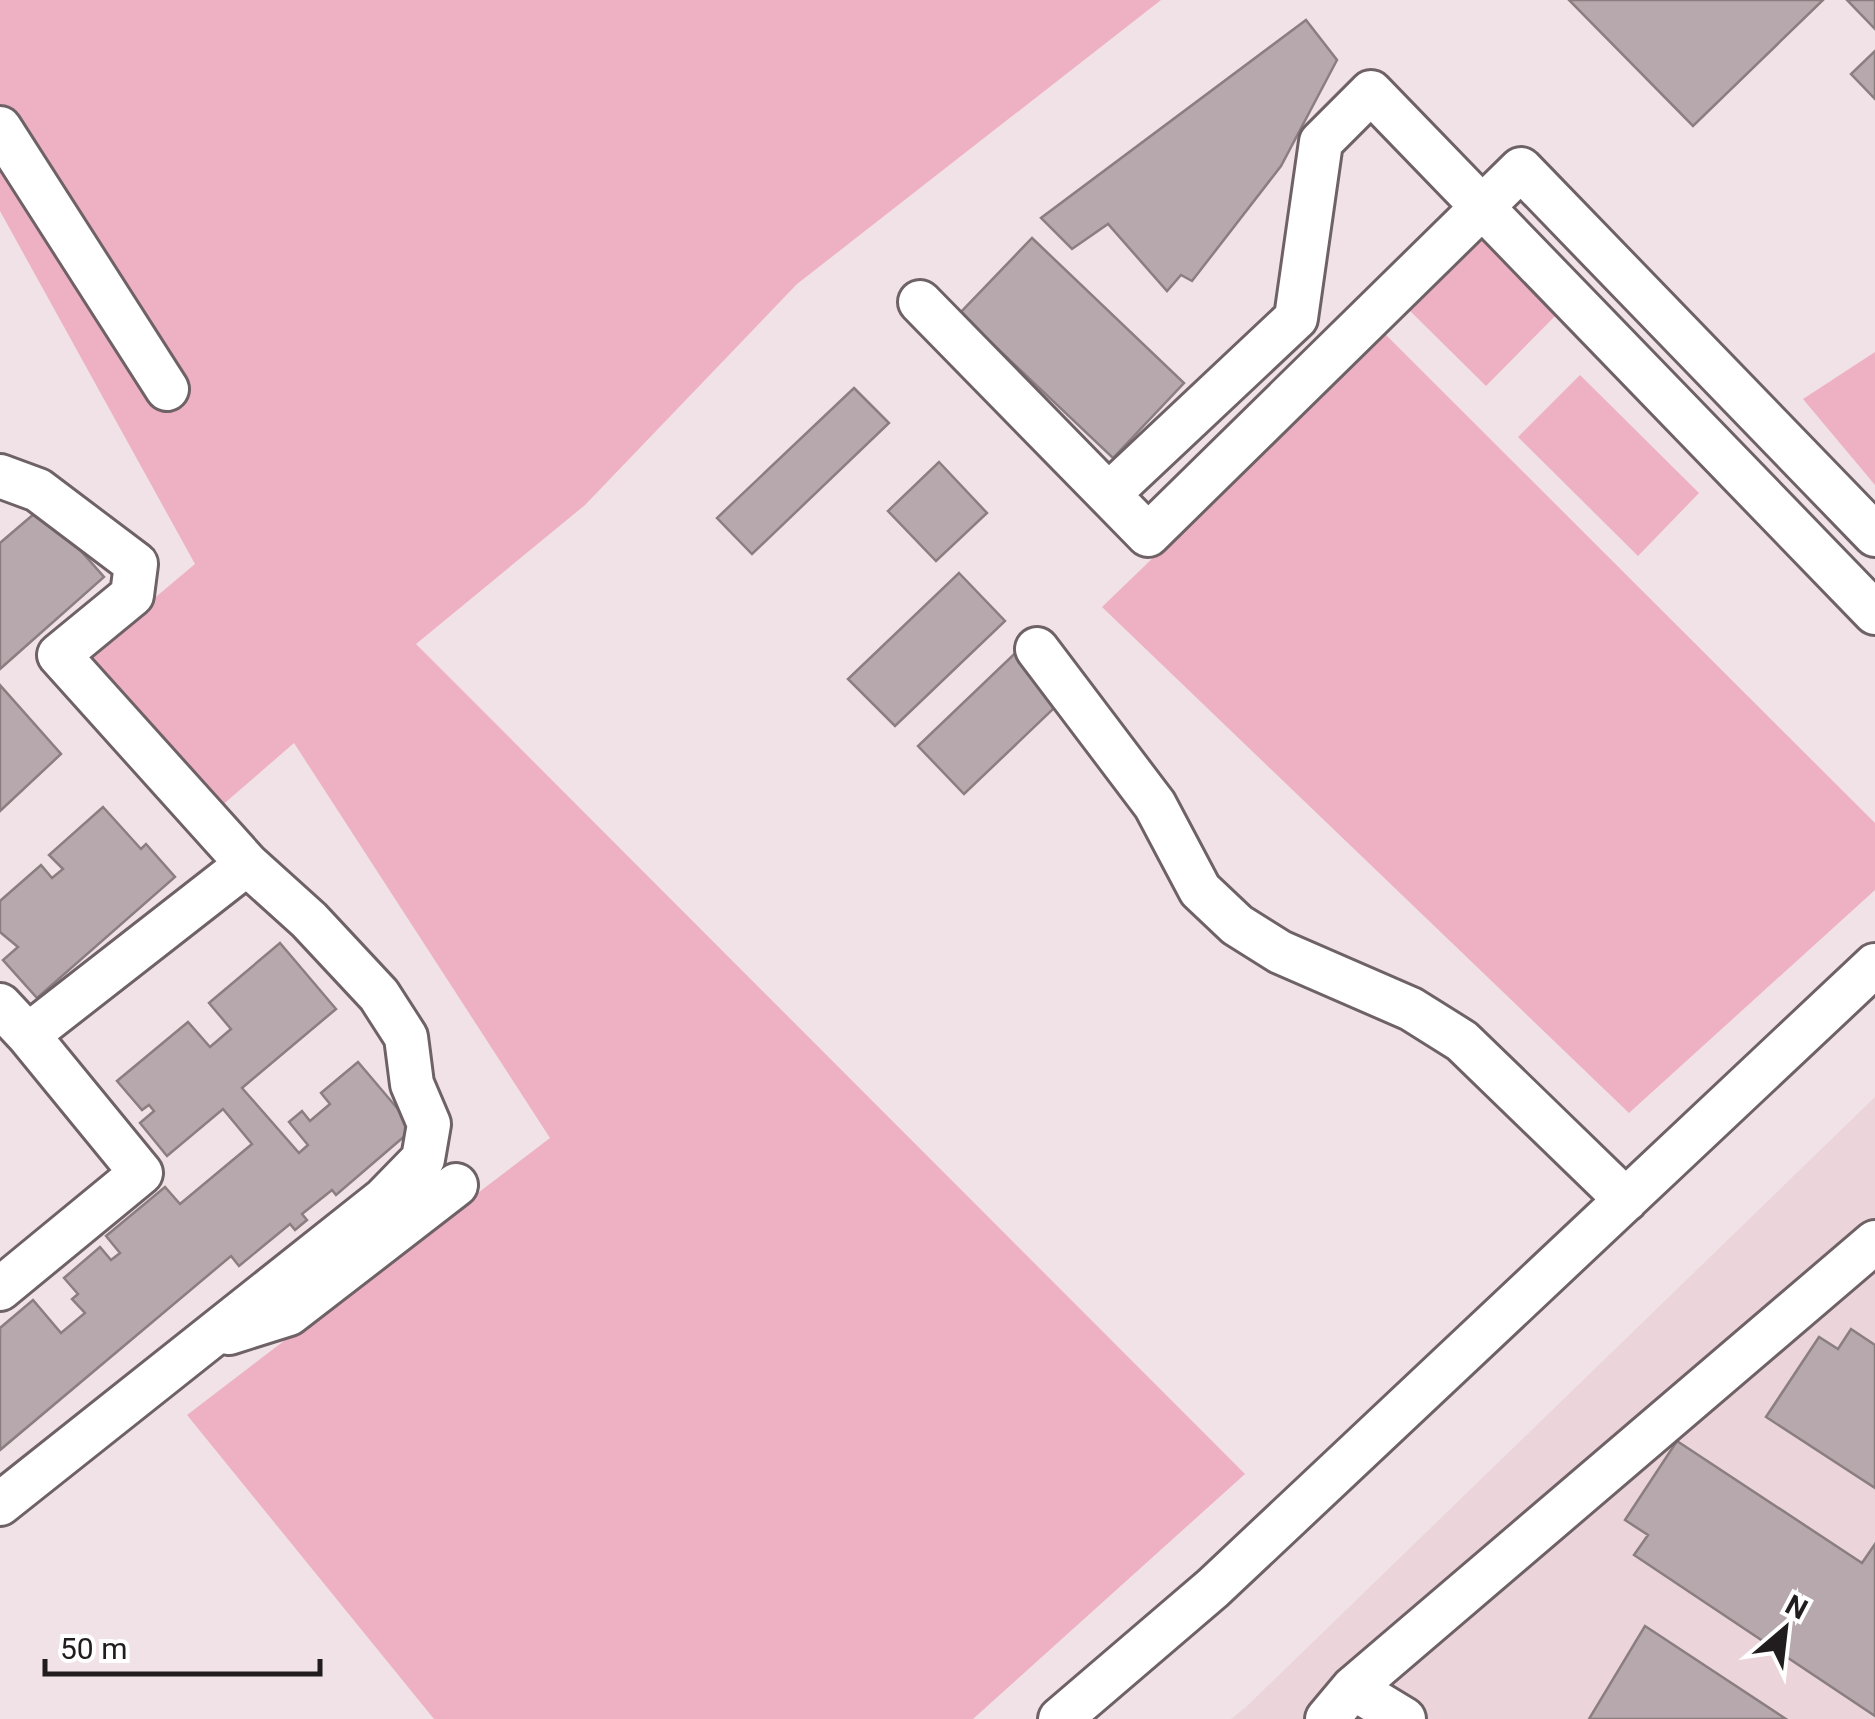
<svg xmlns="http://www.w3.org/2000/svg" width="1875" height="1719" viewBox="0 0 1875 1719" font-family="Roboto,sans-serif">
	<rect width="100%" height="100%" fill="#f0e2e6"/>
	<path fill="#ebd4da" d="M1875 1097V1719H1231L1246 1707Z"/>
	<path fill="#eeb1c3" d="M0 0H1161L797 284 585 505 416 644 1245 1474 973 1719H434L187 1415 550 1138 294 743 219 808 88 654 195 564 0 211Z
		M1478 232 1559 312 1486 386 1405 306Z
		M1385 334 1875 823V890L1629 1113 1102 607Z
		M1875 352V485L1803 399Z
		M1580 375 1699 493 1638 556 1518 437Z"/>
	<path fill="#b6a8ac" stroke="#8a7e81" stroke-width="2.5" d="M1569 0H1823L1693 126Z
		M1847 0H1875V29Z
		M1306 20 1337 60 1281 166 1192 281 1181 275 1167 291 1108 224 1072 249 1041 218Z
		M1875 51V99L1851 74Z
		M1032 238 1184 383 1113 458 960 313Z
		M854 388 889 423 752 554 717 518Z
		M939 462 987 513 936 561 888 511Z
		M42 507 104 577 0 669V543Z
		M959 573 1005 621 895 726 848 679Z
		M1028 641 1074 689 964 794 918 746Z
		M0 685 61 754 0 811Z
		M103 807 141 849 146 844 175 877 37 998 3 960 18 947 0 932V901L41 865 52 878 63 869 49 855Z
		M280 943 336 1009 242 1088 299 1153 308 1145 289 1122 302 1111 310 1121 330 1104 321 1093 358 1062 414 1128 336 1195 332 1190 302 1214 307 1220 295 1230 290 1224 239 1266 231 1256 0 1450V1328L33 1300 61 1333 85 1313 72 1299 78 1294 64 1278 100 1247 111 1260 120 1253 106 1236 165 1187 180 1204 252 1144 223 1109 167 1156 140 1123 154 1111 149 1105 142 1110 117 1081 188 1022 210 1047 231 1029 209 1003Z
		M1851 1329 1875 1345V1488L1766 1417 1819 1337 1838 1349Z
		M1677 1441 1862 1563 1875 1544V1716L1634 1555 1648 1535 1625 1520Z
		M1645 1626 1786 1719H1589Z"/>
	<g fill="none" stroke-linecap="round" stroke-linejoin="round">
		<defs>
			<path id="minor" d="M0 128 167 389
				M920 302 1148 535 1521 169 1875 535
				M0 476 38 490 136 564 132 595 59 655 247 864 309 920 379 995 406 1037 412 1084 429 1124 423 1159 384 1199 0 1504
				M1110 493 1296 318 1321 142 1371 92 1875 613
				M1037 649 1155 805 1200 890 1237 925 1280 952 1411 1009 1462 1041 1626 1200
				M0 1005 28 1035 247 864
				M0 1289 141 1173 28 1035
				M229 1333 289 1314 456 1185
				M1353 1688 1404 1719
				M1060 1719 1213 1588 1875 965
				M1327 1719 1353 1688 1875 1242"/>
		</defs>
		<use href="#minor" stroke="#6e6266" stroke-width="48"/>
		<use href="#minor" stroke="#fff" stroke-width="42"/>
	</g>
	<g transform="translate(1785 1629) rotate(28)" stroke="#ffffff" stroke-width="8" paint-order="stroke">
	<path d="M0-8L18 38L0 25L-18 38Z" fill="#211c1d"/>
	<text y="-15" font-size="28" font-weight="bold" text-anchor="middle" fill="#211c1d">N</text>
	</g>
	<path d="M45 1659v15h275v-15" fill="none" stroke="#211c1d" stroke-width="5"/>
	<text x="60" y="1659" font-size="30" fill="#211c1d" stroke="#ffffff" stroke-width="8" paint-order="stroke">50 m</text>
</svg>
